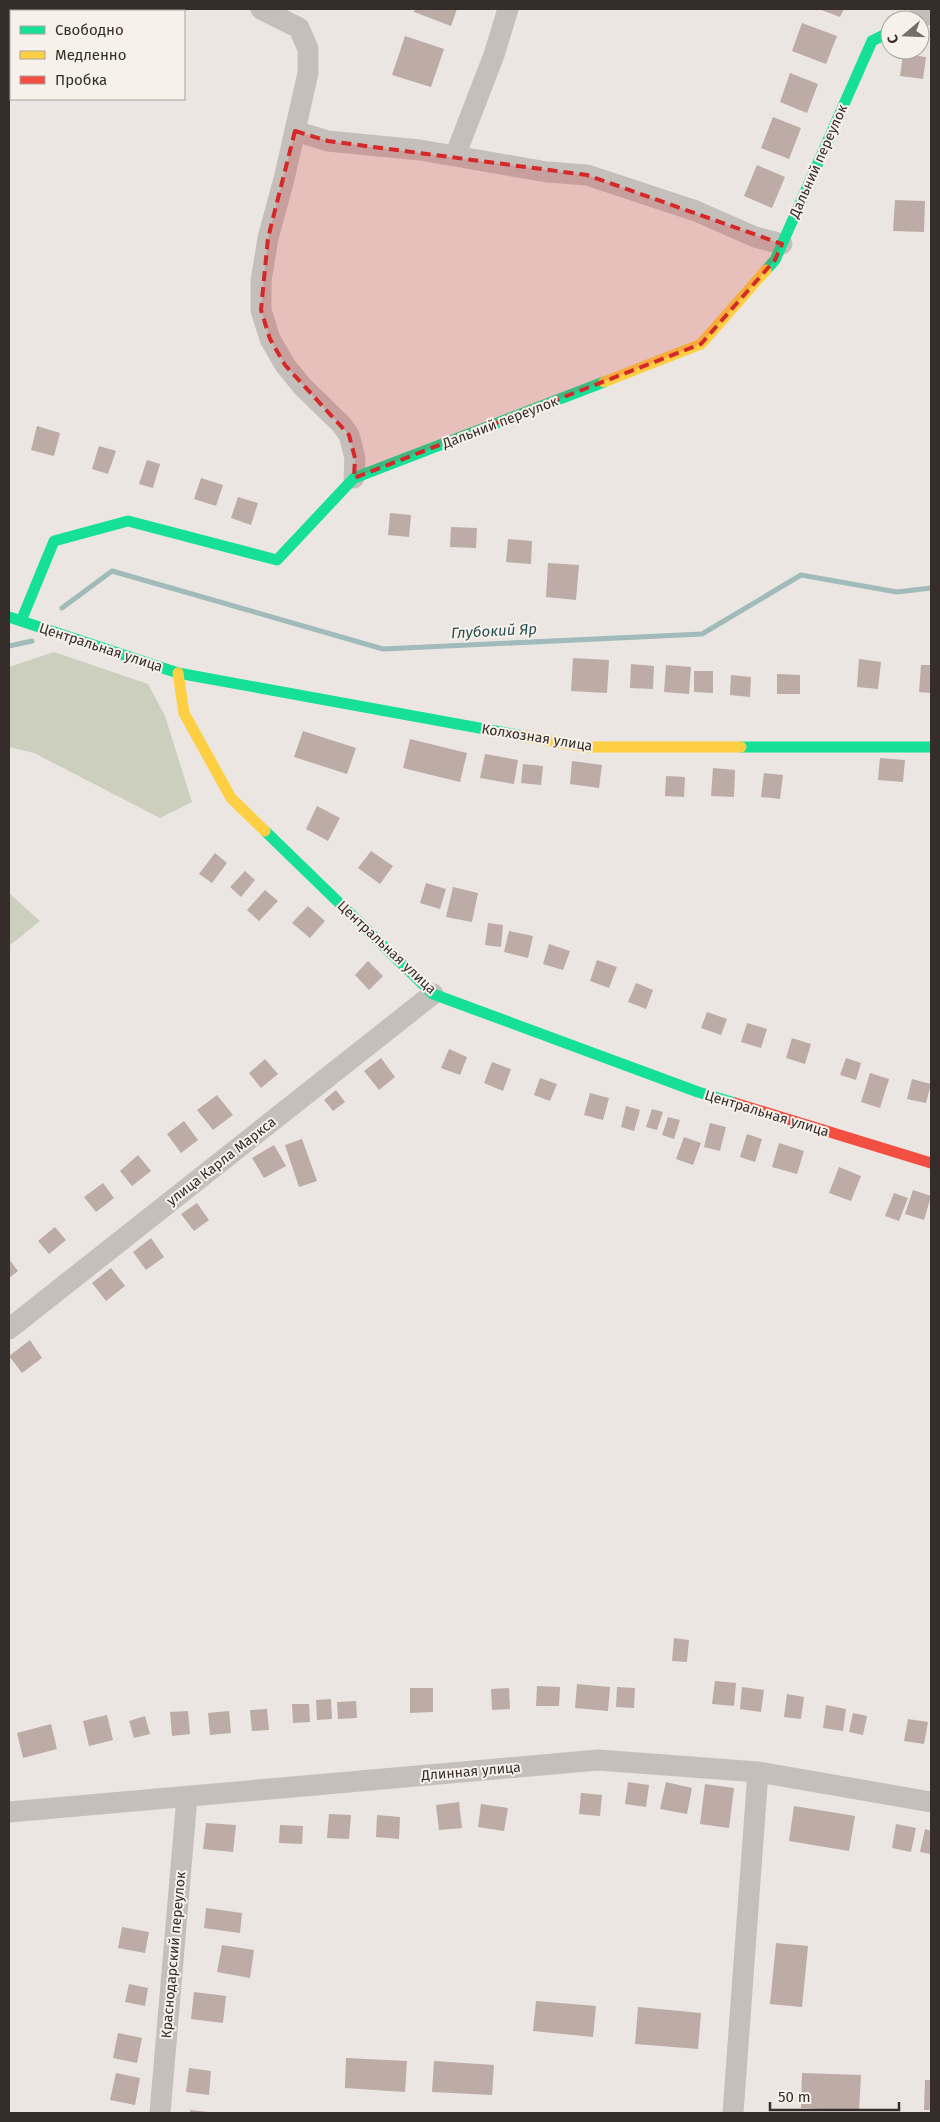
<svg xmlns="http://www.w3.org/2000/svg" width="940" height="2122" viewBox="0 0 940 2122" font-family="'Fira Sans',sans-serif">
	<rect width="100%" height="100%" fill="#ebe6e2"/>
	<path fill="#cdcfbe" d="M54 652 148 684 165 716 192 802 160 818 34 753 9 747V667Z
		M9 893 40 921 9 946Z"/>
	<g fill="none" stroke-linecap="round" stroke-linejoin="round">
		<path stroke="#a0bbba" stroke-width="5" d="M62 608 112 571 383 649 702 634 801 575 897 592 931 588
			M9 646 32 641"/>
	</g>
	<path fill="#bdaba6" d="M415 9H457L451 26 414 12Z
		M819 9H844L840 17Z
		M802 23 837 36 826 64 792 51Z
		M405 36 444 49 431 87 392 75Z
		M903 54 926 57 923 79 900 76Z
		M790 73 818 84 807 113 780 102Z
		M773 117 801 128 789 159 761 148Z
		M757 165 785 177 772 208 744 196Z
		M895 200 925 201 924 232 893 231Z
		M37 426 60 433 54 456 31 450Z
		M99 446 116 451 108 474 92 469Z
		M147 460 160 464 153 488 139 484Z
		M201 478 223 485 216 506 194 499Z
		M238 497 258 503 251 525 231 518Z
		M390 513 411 515 409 537 388 535Z
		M451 527 477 528 476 548 450 547Z
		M508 539 532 541 531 564 506 562Z
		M548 563 579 565 576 600 546 597Z
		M573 658 609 660 607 693 571 691Z
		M859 659 881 662 878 689 857 687Z
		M631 664 654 666 653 689 630 688Z
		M666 665 691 667 689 694 664 692Z
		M921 665H931V693L919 692Z
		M694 671H713V693L694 692Z
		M777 674 800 675V694H777Z
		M731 675 751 677 750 697 730 695Z
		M303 731 356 748 347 774 294 757Z
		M410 739 467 753 460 782 403 768Z
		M485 754 518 760 514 784 480 778Z
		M880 758 905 760 903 782 878 780Z
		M572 761 602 765 599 788 570 784Z
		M523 764 543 766 541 785 521 783Z
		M713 768 735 770 734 797 711 796Z
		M764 773 783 775 780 799 761 797Z
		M666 776 685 777 684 797 665 796Z
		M317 806 340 818 328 841 306 829Z
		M371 851 393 866 380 884 358 868Z
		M215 853 227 863 212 883 199 874Z
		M245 871 255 880 241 897 230 887Z
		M426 883 446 889 440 909 420 903Z
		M453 887 478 893 472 922 446 917Z
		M265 890 278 901 259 921 247 910Z
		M308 906 325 921 310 938 292 923Z
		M488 923 503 925 501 947 485 945Z
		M509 931 533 936 528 958 504 952Z
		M549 944 570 951 563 970 543 964Z
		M597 960 617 967 609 988 590 981Z
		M368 961 383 976 369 990 355 975Z
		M636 983 653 990 646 1009 628 1002Z
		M707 1012 727 1019 721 1035 701 1028Z
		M747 1023 767 1029 761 1048 741 1042Z
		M792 1038 811 1044 805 1064 786 1058Z
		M449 1049 467 1057 460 1075 441 1068Z
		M381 1058 395 1077 379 1090 364 1071Z
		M846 1058 861 1063 856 1080 840 1075Z
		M265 1059 278 1074 261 1088 249 1073Z
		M492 1062 511 1069 503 1091 484 1083Z
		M870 1073 889 1079 880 1108 861 1102Z
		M540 1078 557 1084 550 1101 534 1095Z
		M912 1079 931 1084 926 1103 907 1099Z
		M336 1090 345 1102 333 1111 324 1100Z
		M590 1093 609 1098 603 1120 584 1115Z
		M217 1095 233 1115 213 1130 197 1110Z
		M626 1106 640 1110 634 1131 621 1127Z
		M652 1109 663 1112 657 1130 646 1127Z
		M668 1117 680 1120 674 1139 662 1135Z
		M184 1121 198 1140 181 1153 167 1134Z
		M710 1123 726 1127 720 1151 704 1147Z
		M747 1134 762 1139 755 1162 740 1157Z
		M684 1137 701 1143 693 1165 676 1159Z
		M302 1139 317 1181 299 1187 285 1145Z
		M779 1143 804 1151 797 1174 772 1167Z
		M274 1145 286 1166 264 1178 252 1158Z
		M138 1155 151 1171 132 1186 120 1171Z
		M839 1167 861 1176 851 1201 829 1193Z
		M103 1183 114 1198 96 1212 84 1197Z
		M913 1190 931 1196 924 1220 905 1214Z
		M894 1193 908 1198 899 1221 885 1216Z
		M197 1203 209 1220 194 1231 181 1214Z
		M55 1227 66 1240 49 1254 38 1241Z
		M151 1238 164 1257 146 1270 133 1252Z
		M9 1259 18 1271 9 1278Z
		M111 1268 125 1286 106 1301 92 1283Z
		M30 1340 42 1358 22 1373 9 1356Z
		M674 1638 689 1640 687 1662 672 1661Z
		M715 1681 736 1683 734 1706 712 1704Z
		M577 1684 610 1687 608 1711 575 1708Z
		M537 1686 560 1687 559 1706H536Z
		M617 1687 635 1688 634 1708 616 1707Z
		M742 1687 764 1690 761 1712 740 1709Z
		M410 1688H433V1712L410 1713Z
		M509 1688 510 1709 492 1710 491 1689Z
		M787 1694 804 1697 801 1719 784 1717Z
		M331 1699 332 1719 317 1720 316 1700Z
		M356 1701 357 1718 338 1719 337 1702Z
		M292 1704H309L310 1722 293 1723Z
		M826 1705 846 1709 843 1731 823 1728Z
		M267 1709 269 1730 252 1731 250 1710Z
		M188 1711 190 1734 172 1736 170 1712Z
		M229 1711 231 1733 210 1735 208 1713Z
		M853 1713 867 1716 863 1735 849 1732Z
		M107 1715 113 1740 89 1746 83 1721Z
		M145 1716 150 1734 134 1738 129 1721Z
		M908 1719 928 1722 924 1744 904 1741Z
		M51 1724 57 1749 23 1758 17 1733Z
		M628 1782 649 1785 646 1807 625 1804Z
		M666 1782 692 1788 687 1814 660 1809Z
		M705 1784 734 1788 729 1828 700 1824Z
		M581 1793 602 1795 600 1816 579 1814Z
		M459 1802 462 1828 439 1830 436 1805Z
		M481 1804 508 1808 504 1831 478 1827Z
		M794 1806 855 1816 849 1851 789 1841Z
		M329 1814 351 1815 349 1839 327 1838Z
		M377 1815 400 1817 399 1839 376 1837Z
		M206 1823 236 1825 233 1852 203 1849Z
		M896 1824 916 1828 911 1852 892 1848Z
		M280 1825 303 1826 302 1844 279 1843Z
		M925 1829 931 1831V1854L920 1852Z
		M206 1908 242 1913 240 1933 204 1928Z
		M122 1927 149 1932 145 1953 118 1948Z
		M776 1943 808 1946 802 2007 770 2004Z
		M222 1945 254 1950 250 1978 217 1972Z
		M129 1984 148 1988 145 2006 125 2002Z
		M194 1992 226 1996 223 2023 191 2019Z
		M536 2001 596 2006 593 2037 533 2031Z
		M638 2007 701 2013 698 2049 635 2044Z
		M118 2033 142 2038 137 2063 113 2058Z
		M346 2058 407 2061 405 2092 345 2088Z
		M434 2061 494 2065 492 2095 432 2092Z
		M189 2068 211 2071 209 2095 186 2092Z
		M116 2073 140 2078 135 2105 110 2100Z
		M802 2073 861 2075 859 2111 801 2108Z
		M925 2080H931V2110H924Z
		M190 2110 208 2112V2113H190Z"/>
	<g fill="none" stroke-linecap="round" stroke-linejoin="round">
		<path stroke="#c4bfbb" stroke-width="21" d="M261 9 299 28 308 49V73L284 179 268 238 261 281V310L270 339 285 365 302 386 341 424 349 435 355 458 354 478
			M914 20 931 13
			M295 131 328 141 420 150 547 172 587 175 696 211 755 237 782 244
			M455 156 494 55 508 9
			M9 1329 433 994
			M9 1812 598 1760 758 1772 931 1802
			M160 2113 187 1797
			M733 2113 758 1772"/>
		<path stroke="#16e098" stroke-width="11" d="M766 270 775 260 872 41 890 32
			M9 617 178 673 523 736
			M21 621 54 541 128 521 277 560 354 478 604 382
			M741 747H931
			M265 831 433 994 698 1092 735 1103"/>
		<path stroke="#ffcf43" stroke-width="11" d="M604 382 701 344 766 270
			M178 673 184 713 231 798 265 831
			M523 736 586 747H741"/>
		<path stroke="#f24e42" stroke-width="11" d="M735 1103 931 1163"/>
	</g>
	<path fill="#d62828" fill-opacity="0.2" stroke="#d62828" stroke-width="4" stroke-dasharray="10 6" stroke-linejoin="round" d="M295 131 328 141 587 175 782 244 775 260 701 344 354 478 355 458 349 435 285 365 270 339 261 310 268 238Z"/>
	<g text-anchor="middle" stroke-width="4" stroke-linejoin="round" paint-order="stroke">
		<g font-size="14" fill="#352d2a" stroke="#f8f1ea">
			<text transform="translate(818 161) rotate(-66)" y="5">Дальний переулок</text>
			<text transform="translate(500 422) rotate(-21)" y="5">Дальний переулок</text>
			<text transform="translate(101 647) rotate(18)" y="5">Центральная улица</text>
			<text transform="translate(537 737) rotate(9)" y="5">Колхозная улица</text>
			<text transform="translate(387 947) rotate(43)" y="5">Центральная улица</text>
			<text transform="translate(767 1113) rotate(17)" y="5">Центральная улица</text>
			<text transform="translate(221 1161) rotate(-38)" y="5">улица Карла Маркса</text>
			<text transform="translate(471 1771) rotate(-5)" y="5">Длинная улица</text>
			<text transform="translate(173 1955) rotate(-85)" y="5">Краснодарский переулок</text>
		</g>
		<g font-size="15" font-style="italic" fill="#245152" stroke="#f8f1ea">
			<text transform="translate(494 631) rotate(-3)" y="5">Глубокий Яр</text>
		</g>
	</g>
	<rect width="940" height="2122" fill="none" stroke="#352d2a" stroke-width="20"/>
	<rect x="10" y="10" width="175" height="90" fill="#f8f1ea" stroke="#aaa39d"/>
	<rect x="20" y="26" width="25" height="8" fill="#16e098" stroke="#aaa39d"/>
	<text x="55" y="35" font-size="15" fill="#352d2a">Свободно</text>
	<rect x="20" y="51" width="25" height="8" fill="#ffcf43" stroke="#aaa39d"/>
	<text x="55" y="60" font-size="15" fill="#352d2a">Медленно</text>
	<rect x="20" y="76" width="25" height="8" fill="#f24e42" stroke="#aaa39d"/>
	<text x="55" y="85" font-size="15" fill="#352d2a">Пробка</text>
	<g transform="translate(905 35) rotate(251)"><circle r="24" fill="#f8f1ea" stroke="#aaa39d"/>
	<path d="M0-4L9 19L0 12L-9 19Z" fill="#756e6a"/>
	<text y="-8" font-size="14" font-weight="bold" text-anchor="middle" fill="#352d2a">С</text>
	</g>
	<path d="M770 2102v8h129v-8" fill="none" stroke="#352d2a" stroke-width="2.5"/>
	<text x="778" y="2102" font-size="15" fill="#352d2a" stroke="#f8f1ea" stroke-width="4" paint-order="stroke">50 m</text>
</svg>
